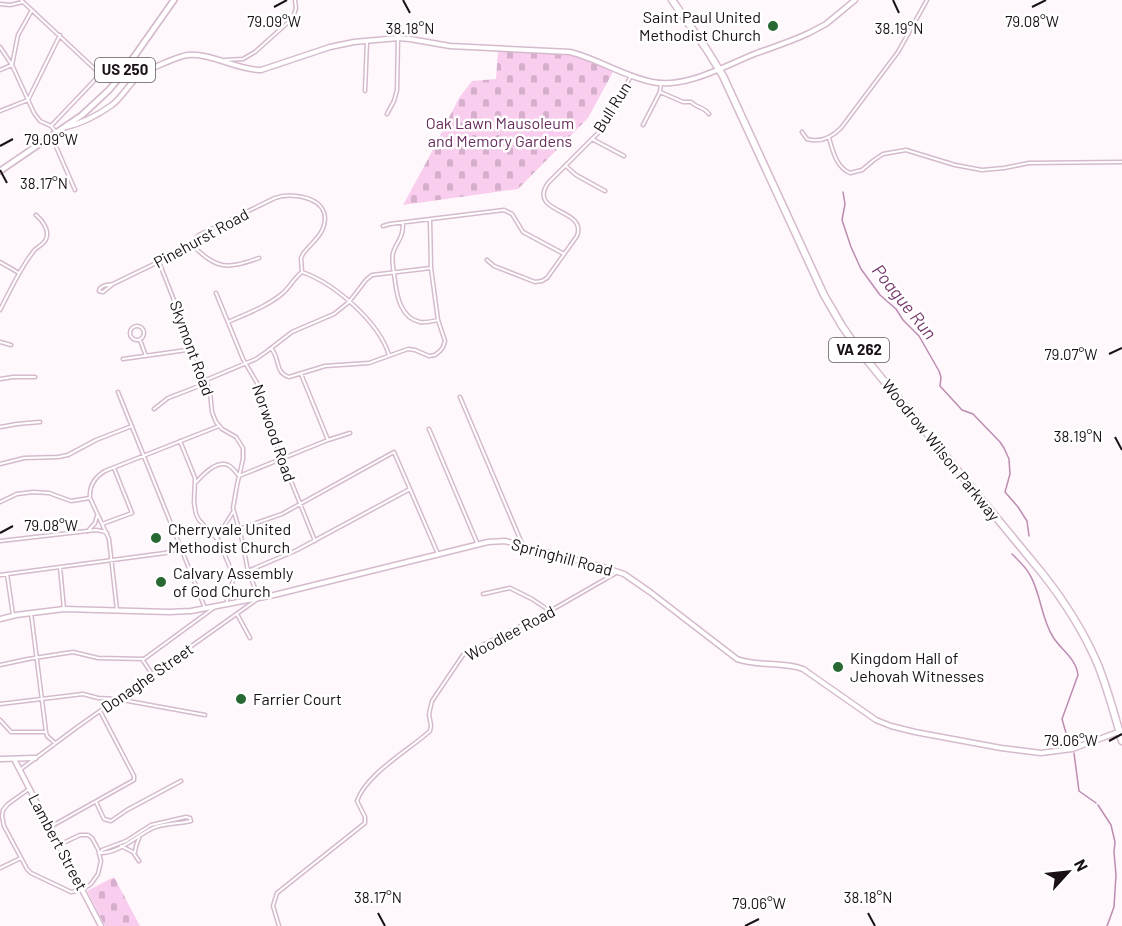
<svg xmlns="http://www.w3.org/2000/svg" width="1122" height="926" viewBox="0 0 1122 926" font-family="Barlow,sans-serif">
	<defs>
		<pattern id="cemetery-stones" width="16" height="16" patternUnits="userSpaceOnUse" patternTransform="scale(1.5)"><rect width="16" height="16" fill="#f9cdee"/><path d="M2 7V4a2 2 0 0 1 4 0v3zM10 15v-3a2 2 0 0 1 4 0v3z" fill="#d5afcb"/></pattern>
	</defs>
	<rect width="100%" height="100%" fill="#fef8fc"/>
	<path fill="url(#cemetery-stones)" d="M498 50 566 53 580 56 614 70 588 118 518 189 403 205 427 161 459 98 472 81 496 79Z
		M114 877 140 926H105L87 891Z"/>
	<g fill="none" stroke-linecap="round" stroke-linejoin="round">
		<path stroke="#bd8cb1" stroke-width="1.5" d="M843 192 845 204 842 220 851 247 861 269 880 295 896 309 903 320 919 336 939 371 941 377 940 386 962 410 973 414 1000 442 1004 448 1009 459 1010 474 1005 492 1018 507 1027 521 1029 536
			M1012 554C1018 560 1026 567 1030 575 1041 594 1041 618 1053 637 1061 650 1076 658 1078 675L1062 719 1066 733 1073 745
			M1074 753 1079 791 1096 803
			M1098 805 1111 825 1115 842 1114 852 1116 875 1114 907 1107 926"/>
		<defs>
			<path id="street" d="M21 0 98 72 97 77 92 83 51 126
				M0 4 10 5 23 2
				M0 47 12 65 34 113 40 121 51 126 56 132
				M225 60 243 59 255 52 293 18 296 8 295 0
				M0 70 12 65 18 35 32 10
				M365 91 367 41
				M660 92 683 102H691C697 108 704 107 709 114
				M0 111 28 100 60 35
				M387 114 394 101 397 90 398 38
				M643 125 660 92 661 83
				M802 132 807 139C820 143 831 138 841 128L898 52 927 0
				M51 135 75 190
				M829 138C833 151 836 167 850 173L862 170 874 160 883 154 906 150 955 165 982 170 1004 168 1029 163 1122 162
				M592 139 624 156
				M566 166 576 175 605 191
				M403 223C403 240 397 240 393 253 391 262 394 272 395 281 397 297 401 318 420 322 426 323 433 321 438 320
				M383 226 390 224 504 210 512 214 523 232 564 254
				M191 244C217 269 225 270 259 258
				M487 260 494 266 535 282 542 281 547 278 577 236C588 208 527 214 548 183L601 130 631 76
				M0 262 19 273
				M302 272C334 283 379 322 389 355
				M113 284C108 285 100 285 99 291L103 292 113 284 185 249 199 235 275 198C295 191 334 199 323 228 320 238 309 245 303 254L301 258 302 272
				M216 293 243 359 257 383 265 416 315 541
				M0 310C10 291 19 270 33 252 36 247 44 245 46 239 50 230 42 220 36 215
				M228 322C246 314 268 306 283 293 290 287 294 278 302 272
				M130 333a7 7 0 1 1 14 0a7 7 0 1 1-14 0Z
				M140 340 146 356
				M0 342 11 345
				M271 348C281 360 274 372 289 377L325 366 369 363 408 349 415 350 429 356 435 355 440 351 443 347 445 341 438 320 431 268 430 219
				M123 359 194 349
				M301 374 328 440
				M0 379 13 377H35
				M206 380 256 359 266 352 292 332 334 314 349 302 366 280 372 275 431 268
				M118 392 205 608
				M460 397 523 546
				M154 409 168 398 207 383
				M0 427 17 424 40 422
				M429 429 478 545
				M180 441 195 478 194 503 196 514 199 520 219 541 234 577 226 604
				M0 464 24 458 58 457 68 455 96 440 132 426
				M196 482C203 475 216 460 228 465 232 467 236 472 239 476L328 440 350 433
				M0 502 17 494 33 492 49 493 71 501 90 498
				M102 524 132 513 114 468
				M239 529 282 514 394 452 438 554
				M88 531 95 523 97 516
				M217 538 233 512
				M0 541 96 530 102 531 107 533
				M60 567 64 609
				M7 574 13 615
				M0 575 165 553 181 548
				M234 577 297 550 410 489
				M483 594 510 588 532 599 550 611
				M117 610 109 539 90 498C89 486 95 477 105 471L219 426
				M31 613 46 732 47 736 55 743
				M237 614 250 638
				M142 659 152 674
				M0 665 28 659 73 652 98 658 144 659 215 607
				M0 704 83 694 98 698 117 699 205 715
				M0 720 11 732H46
				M21 769 76 728 259 598 248 571 242 540 233 508 237 485 243 459V448L236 437 222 429 216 422 212 412 210 392 159 262
				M29 789 8 804 3 810 2 816 4 826 27 869 31 873 71 892 82 890 91 884 98 874 101 861 98 849 92 838 88 835H80L59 845
				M96 802 104 819 111 821 127 810 181 781
				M186 817 190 818 191 821C179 824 165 823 153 828 136 836 120 853 100 853L102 850 126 841 151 825Z
				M50 827 134 780V776L100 711
				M121 846 133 852 139 861
				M135 852 136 846 139 838
				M0 868 21 858
				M279 926 273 906 277 893 365 823V817L357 801C366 774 409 750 430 731L431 726 429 714 432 701 463 655 550 611 616 573"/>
			<path id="secondary" d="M66 127C83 123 98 115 112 105 122 97 128 86 137 77 144 71 179 56 188 55 213 53 236 70 261 70L330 47 354 42 398 38 410 39 450 46 570 52C598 59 623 76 652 82 686 89 726 65 757 53 774 47 792 41 809 33L826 24 855 0
				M0 619 16 615 64 609 169 612 191 611 274 595 488 542 505 541 606 568 624 574 650 592 737 659C758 667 782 661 803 669L876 720 891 726 915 732 1001 748 1041 753 1072 749 1121 731
				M0 759 35 758
				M14 759 101 926"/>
			<path id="primary" d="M0 171 82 115 109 90 119 78 174 0"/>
			<path id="highway" d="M672 0 707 50 723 76 824 295 842 326 861 353 1042 573C1065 602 1084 632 1098 665 1108 690 1115 716 1122 741"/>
		</defs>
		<use href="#street" stroke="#d5bace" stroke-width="5"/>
		<use href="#secondary" stroke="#d5bace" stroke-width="7"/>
		<use href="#primary" stroke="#d5bace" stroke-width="8"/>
		<use href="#highway" stroke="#d5bace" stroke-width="9"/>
		<use href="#street" stroke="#fff" stroke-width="2"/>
		<use href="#secondary" stroke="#fff" stroke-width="4"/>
		<use href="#primary" stroke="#fff" stroke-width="4.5"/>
		<use href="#highway" stroke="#fff" stroke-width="6"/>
	</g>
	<path fill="none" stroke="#1a1118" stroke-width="2" d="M403 0 410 13M893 0 899 13M274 7 287 0M1032 7 1046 0M0 146 13 139M0 170 7 183M1109 354 1122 348M1115 437 1122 450M0 533 13 526M1109 741 1122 734M378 913 385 926M868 913 875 926M745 926 759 919"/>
	<g fill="#286832" stroke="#fff" stroke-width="2">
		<circle cx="773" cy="26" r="6"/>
		<circle cx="156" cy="538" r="6"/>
		<circle cx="161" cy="582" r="6"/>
		<circle cx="838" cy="667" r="6"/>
		<circle cx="241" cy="699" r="6"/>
	</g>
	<g text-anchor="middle" stroke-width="5" stroke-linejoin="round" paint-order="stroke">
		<g fill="#fff" stroke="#5f585d" stroke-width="1.5">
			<rect x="95" y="58" width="60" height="24" rx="4.5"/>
			<rect x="829" y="338" width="60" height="24" rx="4.5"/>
		</g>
		<g font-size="15" font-weight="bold" fill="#1a1118">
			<text x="125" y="75">US 250</text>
			<text x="859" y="355">VA 262</text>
		</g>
		<g font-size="16" fill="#1a1118" stroke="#fff" text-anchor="start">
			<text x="761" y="23" text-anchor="end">Saint Paul United<tspan x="761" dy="18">Methodist Church</tspan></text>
			<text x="168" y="535">Cherryvale United<tspan x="168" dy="18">Methodist Church</tspan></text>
			<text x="173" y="579">Calvary Assembly<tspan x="173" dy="18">of God Church</tspan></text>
			<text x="850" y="664">Kingdom Hall of<tspan x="850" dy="18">Jehovah Witnesses</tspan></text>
			<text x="253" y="705">Farrier Court</text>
		</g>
		<g font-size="16" fill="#1a1118" stroke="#fff">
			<text transform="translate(612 107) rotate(-58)" y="6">Bull Run</text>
			<text transform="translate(201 238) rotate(-29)" y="6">Pinehurst Road</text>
			<text transform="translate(192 348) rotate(70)" y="6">Skymont Road</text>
			<text transform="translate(274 433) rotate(71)" y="6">Norwood Road</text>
			<text transform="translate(941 450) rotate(51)" y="6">Woodrow Wilson Parkway</text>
			<text transform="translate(562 557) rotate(15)" y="6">Springhill Road</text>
			<text transform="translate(510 633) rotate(-28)" y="6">Woodlee Road</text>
			<text transform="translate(147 678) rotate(-35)" y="6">Donaghe Street</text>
			<text transform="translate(58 842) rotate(62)" y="6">Lambert Street</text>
		</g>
		<g font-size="16" fill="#682d5e" stroke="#fff">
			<text x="500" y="129">Oak Lawn Mausoleum<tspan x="500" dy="18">and Memory Gardens</tspan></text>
		</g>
		<g font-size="18" font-style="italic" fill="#75396a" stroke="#fff">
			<text transform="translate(904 302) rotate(51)" y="6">Poague Run</text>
		</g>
	</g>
	<g font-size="15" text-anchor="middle" fill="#1a1118" stroke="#fff" stroke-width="5" stroke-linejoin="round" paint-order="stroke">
		<text x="274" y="27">79.09°W</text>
		<text x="1032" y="27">79.08°W</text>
		<text x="410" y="34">38.18°N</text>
		<text x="899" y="34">38.19°N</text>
		<text x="51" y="145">79.09°W</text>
		<text x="44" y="189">38.17°N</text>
		<text x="1071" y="360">79.07°W</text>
		<text x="1078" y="442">38.19°N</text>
		<text x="51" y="531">79.08°W</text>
		<text x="1071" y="746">79.06°W</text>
		<text x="378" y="903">38.17°N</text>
		<text x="868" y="903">38.18°N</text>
		<text x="759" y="909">79.06°W</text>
	</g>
	<g transform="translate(1068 872) rotate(63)" stroke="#ffffff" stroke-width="4.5" paint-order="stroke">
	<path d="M0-4.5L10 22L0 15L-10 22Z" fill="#1a1118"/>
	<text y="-9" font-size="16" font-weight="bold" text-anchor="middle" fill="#1a1118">N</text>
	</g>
</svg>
